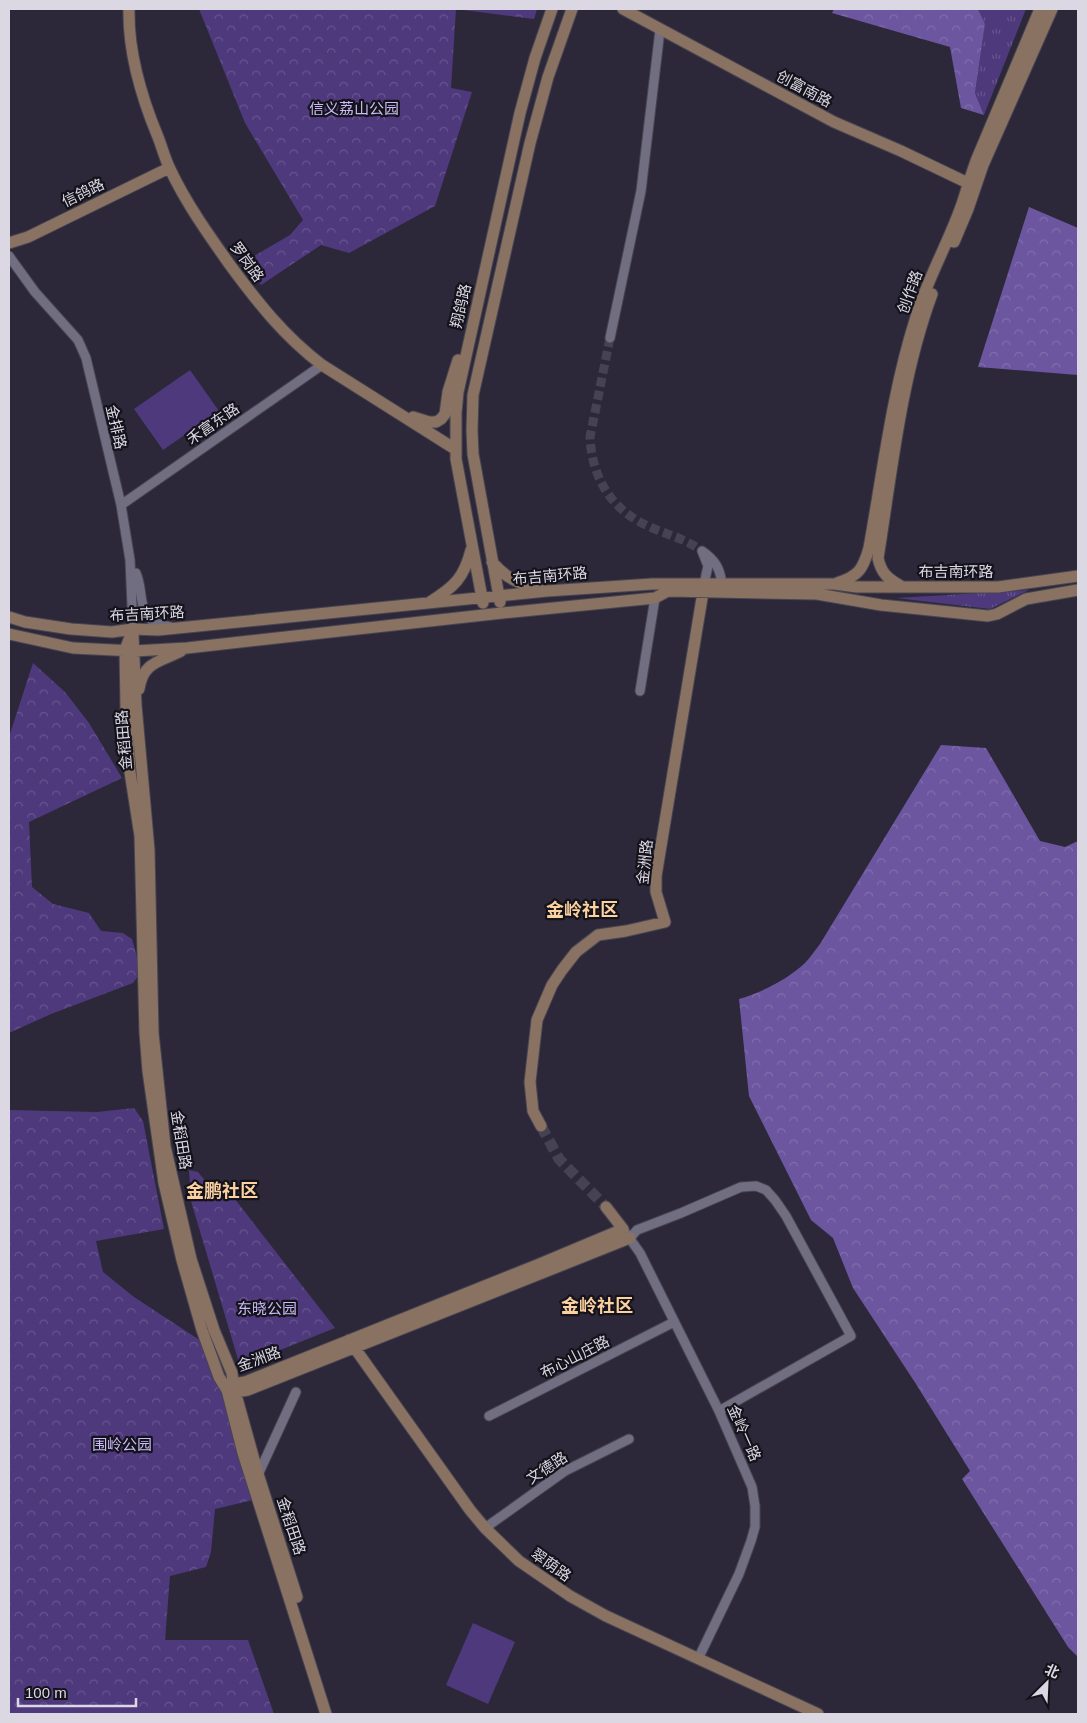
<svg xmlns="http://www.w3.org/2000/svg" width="1087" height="1723" viewBox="0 0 1087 1723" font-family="Helvetica,'Noto Sans SC',sans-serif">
	<defs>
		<pattern id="grass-tufts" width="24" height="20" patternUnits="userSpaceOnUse" patternTransform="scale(1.25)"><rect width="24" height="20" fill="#4e397c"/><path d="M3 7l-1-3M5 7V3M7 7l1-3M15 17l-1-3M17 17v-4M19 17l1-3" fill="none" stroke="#67558e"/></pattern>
		<pattern id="forest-crowns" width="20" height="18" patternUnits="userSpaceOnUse" patternTransform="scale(1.25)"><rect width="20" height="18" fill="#6c569f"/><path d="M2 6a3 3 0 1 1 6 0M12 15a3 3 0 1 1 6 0" fill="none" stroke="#806eac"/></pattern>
		<pattern id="park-crowns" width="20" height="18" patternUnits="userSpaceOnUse" patternTransform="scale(1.25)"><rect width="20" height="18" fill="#4e397c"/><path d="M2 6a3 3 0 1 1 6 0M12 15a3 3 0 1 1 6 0" fill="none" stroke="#67558e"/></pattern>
	</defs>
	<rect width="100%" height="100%" fill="#2c2839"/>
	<path fill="url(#grass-tufts)" d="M978 9H1026L984 115 975 93 985 24Z
		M1029 590 990 609 896 598Z"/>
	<path fill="url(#forest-crowns)" d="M834 9H978L985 24 975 93 984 115 961 108 950 47 832 13Z
		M1029 207 1078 228V375L978 367Z
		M941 745 986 748 1040 841 1065 847 1078 841V1657L1068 1647 962 1479 970 1471 916 1384 853 1288 833 1238 811 1220 749 1096 739 999C761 993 788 979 805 963 811 957 815 950 820 944Z"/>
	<path fill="url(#park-crowns)" d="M199 9H537L534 19 456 9 451 88 472 92 435 206 349 253 321 245 261 285 242 263 290 235 303 220 245 123Z
		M33 663 65 692 89 723 122 778 29 822 32 887 53 904 89 913 101 931 123 933 132 939 141 972 133 983 51 1014 9 1033V737Z
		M134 1108 143 1121 164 1229 96 1241 103 1272 134 1297 201 1341 234 1421 257 1499 215 1509 211 1552 206 1567 170 1576 165 1640H248L274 1714H9V1110L97 1112Z
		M189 1170 198 1172 218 1197 231 1194 335 1328 240 1366 191 1201Z"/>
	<path fill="#4e397c" d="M190 370 219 411 163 450 134 409Z
		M473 1623 515 1642 488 1704 446 1685Z"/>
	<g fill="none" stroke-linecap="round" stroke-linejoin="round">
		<path stroke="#464253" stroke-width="9" stroke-dasharray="9 4.5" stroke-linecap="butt" d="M610 338 590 437C592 478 611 510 650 527 668 535 686 539 702 551"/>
		<path stroke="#464253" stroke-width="11" stroke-dasharray="11 5.5" stroke-linecap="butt" d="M541 1126 559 1159 606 1207"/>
		<defs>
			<path id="street" d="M9 256 35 292 78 340 86 358 121 505 130 560 133 629
				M610 338 641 191 660 30
				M121 505 322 365
				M702 551C715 560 720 568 722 584
				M702 551 708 566 704 584
				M136 573C146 596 133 622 171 627
				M640 691 655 598
				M623 1229 640 1253 719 1411 752 1487 755 1506V1527L751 1541 739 1574 698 1659
				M630 1238 637 1230 681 1213 741 1187 756 1186 766 1190 775 1200 786 1216 851 1336 719 1411
				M489 1416 674 1322
				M257 1477 296 1392
				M485 1528 565 1471 629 1439"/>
			<path id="secondary" d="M129 9C128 53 141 96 158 137 162 147 165 159 170 169 186 203 208 234 230 265 258 303 284 336 322 365L455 449
				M623 9 834 122 901 151 972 185
				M954 242 968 209 983 165 1052 9
				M9 243 28 237 169 168
				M413 417 429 422H436L441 419 445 414 448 392 458 360
				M492 562C507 579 518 583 539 589
				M837 583C859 576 863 569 869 548 883 471 892 392 916 317 928 277 950 240 963 201 967 188 971 175 976 161L1040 9
				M901 586C888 579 881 573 878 558 892 470 901 378 932 294
				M430 602C454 587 464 578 471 550
				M500 602 473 454 472 430 473 395 530 143 548 77 572 9
				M483 603 456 459V413L458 392 520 113 535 58 552 9
				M9 617 25 622 71 629 112 632 133 629 158 630 547 591 652 584H835L857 587H998L1078 576
				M133 629 125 650 126 708 130 772 140 836 145 1033 148 1071 164 1183 182 1260 202 1330 219 1377 227 1390 243 1453 326 1714
				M9 634 73 648 134 651 187 648 502 613 655 598 668 591 817 594 881 605 988 616 997 614 1026 599 1078 590
				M133 634 136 705 149 850 153 1033 165 1146 191 1259 214 1330 232 1373 233 1384 258 1474 297 1597
				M139 689C143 661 161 662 181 651
				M541 1126 533 1111 530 1082 537 1020 552 985 562 970 576 952 598 935 626 931 665 922 656 892V876L704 586
				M349 1340 470 1510 485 1528 519 1561 570 1596 606 1616 818 1714
				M228 1389 233 1384 245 1382 537 1265 623 1229 606 1207
				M228 1390 236 1392 248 1390 630 1238"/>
		</defs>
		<use href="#street" stroke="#484553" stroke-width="11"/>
		<use href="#secondary" stroke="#484553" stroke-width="13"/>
		<use href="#street" stroke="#726e81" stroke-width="9"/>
		<use href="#secondary" stroke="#897261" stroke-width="11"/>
	</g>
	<g text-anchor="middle" stroke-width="4.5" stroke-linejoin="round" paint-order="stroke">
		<g font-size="15" fill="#dbd8e4" stroke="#14121a">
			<text transform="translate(804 89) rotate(28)" y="5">创富南路</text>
			<text transform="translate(83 193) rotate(-26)" y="5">信鸽路</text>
			<text transform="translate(247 262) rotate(54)" y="5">罗岗路</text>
			<text transform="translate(910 292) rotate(-70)" y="5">创作路</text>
			<text transform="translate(461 306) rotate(-77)" y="5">翔鸽路</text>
			<text transform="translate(213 424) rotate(-35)" y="5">禾富东路</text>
			<text transform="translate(116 427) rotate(77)" y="5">金排路</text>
			<text x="956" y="577">布吉南环路</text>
			<text transform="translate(550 576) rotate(-5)" y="5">布吉南环路</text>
			<text transform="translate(147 614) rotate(-3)" y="5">布吉南环路</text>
			<text transform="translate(124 740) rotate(-95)" y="5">金稻田路</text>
			<text transform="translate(645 862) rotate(-84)" y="5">金洲路</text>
			<text transform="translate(181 1140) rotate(81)" y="5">金稻田路</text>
			<text transform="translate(575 1357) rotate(-27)" y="5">布心山庄路</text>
			<text transform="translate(259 1359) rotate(-20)" y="5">金洲路</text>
			<text transform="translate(744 1433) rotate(66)" y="5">金岭一路</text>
			<text transform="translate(547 1468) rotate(-33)" y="5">文德路</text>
			<text transform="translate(291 1526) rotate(72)" y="5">金稻田路</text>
			<text transform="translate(551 1565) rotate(35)" y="5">翠荫路</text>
		</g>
		<g font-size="15" fill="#cbbbf9" stroke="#14121a">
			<text x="354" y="114">信义荔山公园</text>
			<text x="267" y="1314">东晓公园</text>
			<text x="122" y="1450">围岭公园</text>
		</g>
		<g font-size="18" font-weight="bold" fill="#fcd1a0" stroke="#14121a">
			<text x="582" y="916">金岭社区</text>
			<text x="222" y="1197">金鹏社区</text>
			<text x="597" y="1312">金岭社区</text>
		</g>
	</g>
	<rect width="1087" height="1723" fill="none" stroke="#dbd8e4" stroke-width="20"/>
	<g transform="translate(1047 1683) rotate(24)" stroke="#14121a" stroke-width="4" paint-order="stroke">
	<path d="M0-4L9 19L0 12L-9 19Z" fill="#dbd8e4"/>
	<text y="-8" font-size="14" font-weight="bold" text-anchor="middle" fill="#dbd8e4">北</text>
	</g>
	<path d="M18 1698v8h118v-8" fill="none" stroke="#dbd8e4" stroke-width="2.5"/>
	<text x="25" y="1698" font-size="15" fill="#dbd8e4" stroke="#14121a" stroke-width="4" paint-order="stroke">100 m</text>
</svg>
